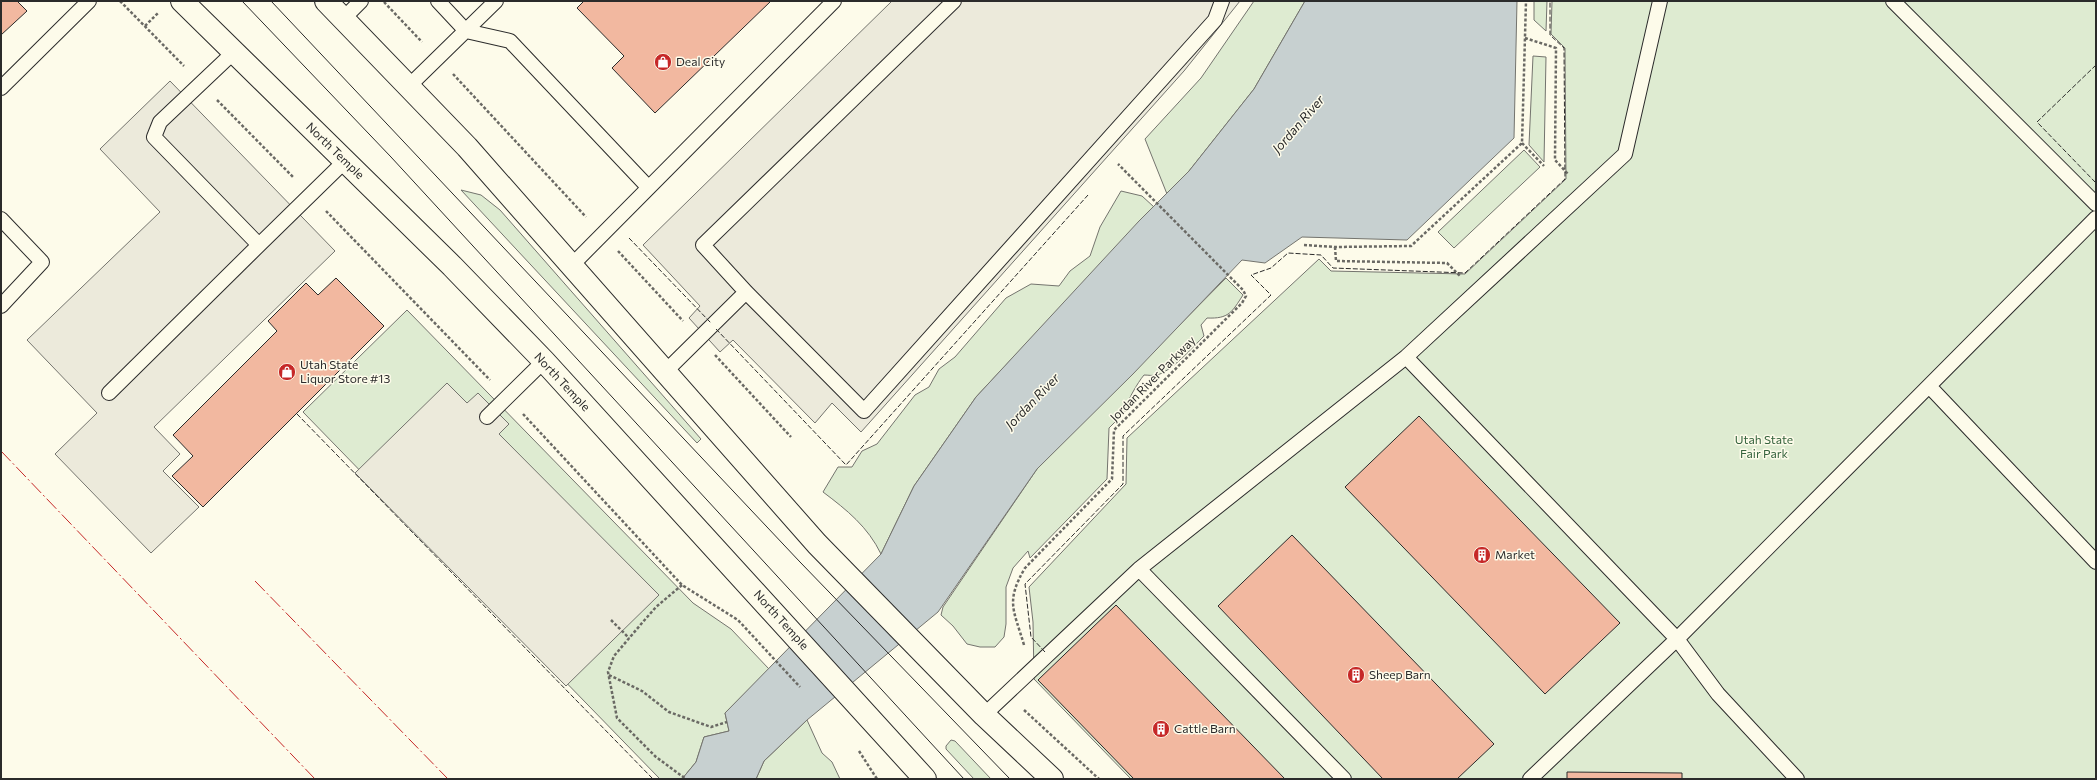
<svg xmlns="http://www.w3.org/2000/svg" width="2097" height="780" viewBox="0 0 2097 780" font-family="Commissioner,sans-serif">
	<rect width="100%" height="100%" fill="#fdfbea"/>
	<path fill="#deebd1" stroke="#74746e" d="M1254 1H1305L1254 89 1189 171 1167 194 1145 139 1201 78Z
		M1534 1H1547L1546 31 1534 20Z
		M1552 1H2096V779H1131L1034 679 1033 622 1029 587 1126 484 1127 438 1319 259 1331 271 1465 274 1566 179 1565 48 1551 34Z
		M1533 56 1546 57 1544 162 1529 145Z
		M1524 150 1540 167 1454 248 1438 232Z
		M461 190 481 195 500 210 701 439 697 443Z
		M1121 191 1142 196 1154 207 976 397 914 486 881 554C868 527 847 510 823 492L838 467H852L862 451 877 444 915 395 929 387 939 369 955 357 1006 298 1031 284 1059 286 1070 271 1090 256 1100 227Z
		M1226 278 1243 295C1232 312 1229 319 1207 318L1201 325 1204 336C1193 347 1172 371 1157 375 1153 376 1148 375 1144 375 1138 382 1125 404 1125 412L1109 428 1107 479 1030 558 1028 551 1013 568 1006 587V624L1004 637 995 647H980L967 644 953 626 941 615 943 607 1037 469Z
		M407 310 693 603 731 629 769 669 725 713 729 731 704 737 696 762 682 779H658L659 778 303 412Z
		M807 720 822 753 832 762 840 779H756L764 761Z
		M951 740 955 741 991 779H974L946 749V746Z"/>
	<path fill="#eceadb" stroke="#74746e" d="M892 1H1240L1184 71 861 432 832 403 815 423 733 340 720 352 689 318 700 306 643 245Z
		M170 81 335 251 154 427 180 454 163 471 199 507 151 553 55 454 97 413 27 340 160 212 100 149Z
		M447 383 467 403 478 393 509 424 499 434 659 595 566 686 355 473Z"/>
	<path fill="#c7d0d0" stroke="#74746e" d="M1305 1H1517L1514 138 1407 240 1302 237 1265 263 1242 260 1133 374 1037 469 938 612 807 720 764 761 756 779H682L696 762 704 737 729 731 725 713 881 554 914 486 976 397 1139 221 1189 171 1254 89Z"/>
	<path fill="#f2b8a0" stroke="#2b2b2b" d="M1 1H17L27 11 1 35Z
		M584 1H771L655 113 612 68 624 56 577 8Z
		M336 278 384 326 203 507 172 476 193 456 173 435 277 331 268 321 306 283 318 295Z
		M1419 416 1620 623 1545 694 1345 487Z
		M1292 535 1494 744 1457 779H1383L1218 606Z
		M1116 605 1285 779H1134L1038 680Z
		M1567 772 1682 773V779H1567Z"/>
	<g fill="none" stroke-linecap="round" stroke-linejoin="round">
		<defs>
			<path id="lane" d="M438 1 466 31 510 41 648 187
				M954 1 703 245 746 292 864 411 1215 20 1222 1
				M1893 1 2096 204
				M343 19 361 1
				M234 52 160 122 154 137 259 245 345 161
				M408 87 496 1
				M1 88 89 1
				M1 219 42 262 1 306
				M571 266 834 1
				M1406 357 1677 639 2096 218
				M665 372 746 292
				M1929 386 2096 562
				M109 393 259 245
				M487 417 544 361
				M1139 569 1344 779
				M984 715 1139 569 1406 357 1625 154 1660 1
				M1530 779 1677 639 1718 694 1797 779"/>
			<path id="secondary" d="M182 1 452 266 544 361 925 779
				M326 1 467 147 817 544 984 715 1052 779"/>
		</defs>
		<use href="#lane" stroke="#2b2b2b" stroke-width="16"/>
		<use href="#secondary" stroke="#2b2b2b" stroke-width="24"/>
		<path stroke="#6a6964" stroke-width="2.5" stroke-dasharray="3 2" stroke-linecap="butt" d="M120 1 184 66
			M384 2 422 42
			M145 26 158 13
			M1525 38 1556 48 1555 160 1568 174
			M453 74 586 217
			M217 100 294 178
			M1522 143 1544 166
			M326 211 490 380
			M1304 245 1335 247 1411 246 1522 143 1526 1
			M1335 247 1336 261 1447 263 1460 276
			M618 251 683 321
			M715 355 791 437
			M523 414 682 585 738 620 800 687
			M682 585 656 607 642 623 614 656 608 672 617 718 656 757 686 779
			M611 620 629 638
			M1024 645C1014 610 1005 602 1025 568L1112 479 1114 430 1242 303 1246 296 1243 290 1118 164
			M609 675 642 691 669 712 711 727 727 722
			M1024 710 1099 779
			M859 751 877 779"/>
		<use href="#lane" stroke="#fdfbea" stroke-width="14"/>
		<use href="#secondary" stroke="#fdfbea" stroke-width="22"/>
		<path stroke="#2b2b2b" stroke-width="1" d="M242 1 391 157 964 779
			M271 1 800 562 1010 779"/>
		<path stroke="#2b2b2b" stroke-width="1" stroke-dasharray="5 2" stroke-linecap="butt" d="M2096 65 2037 122 2096 183
			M629 238 711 323
			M716 329 846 465 1088 195
			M297 414 653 779
			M1045 652 1031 637 1025 584 1123 484V436L1271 295 1251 275 1271 268 1288 253 1321 255 1333 268 1465 273 1565 179 1564 48 1550 35V1"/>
		<path stroke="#c62828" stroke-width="1" stroke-dasharray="14 3 2 3" stroke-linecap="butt" d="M1 451 315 779
			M255 581 448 779"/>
	</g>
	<defs>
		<symbol id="shop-disc" viewBox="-11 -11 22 22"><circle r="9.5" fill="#c62828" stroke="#fdfbea"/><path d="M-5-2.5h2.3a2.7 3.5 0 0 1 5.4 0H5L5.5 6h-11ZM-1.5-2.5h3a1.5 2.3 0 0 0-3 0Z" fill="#fff"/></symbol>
		<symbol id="building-disc" viewBox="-11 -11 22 22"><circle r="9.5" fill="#c62828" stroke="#fdfbea"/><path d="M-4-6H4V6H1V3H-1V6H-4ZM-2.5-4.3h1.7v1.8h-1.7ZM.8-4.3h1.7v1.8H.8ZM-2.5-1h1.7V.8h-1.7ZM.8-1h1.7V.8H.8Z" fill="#fff"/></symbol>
	</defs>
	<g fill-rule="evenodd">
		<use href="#shop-disc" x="653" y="52" width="20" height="20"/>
		<use href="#shop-disc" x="277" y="362" width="20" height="20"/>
		<use href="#building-disc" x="1472" y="545" width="20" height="20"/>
		<use href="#building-disc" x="1346" y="665" width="20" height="20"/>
		<use href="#building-disc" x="1151" y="719" width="20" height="20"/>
	</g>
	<g text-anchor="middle" stroke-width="3" stroke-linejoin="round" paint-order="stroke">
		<g font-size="12" fill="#2b2b2b" stroke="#fdfbea" text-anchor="start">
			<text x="676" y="66">Deal City</text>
			<text x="300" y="369">Utah State<tspan x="300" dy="14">Liquor Store #13</tspan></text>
			<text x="1495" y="559">Market</text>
			<text x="1369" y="679">Sheep Barn</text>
			<text x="1174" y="733">Cattle Barn</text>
		</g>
		<g font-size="12" fill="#2b2b2b" stroke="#fdfbea">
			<text transform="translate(335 151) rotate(44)" y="4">North Temple</text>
			<text transform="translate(1153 379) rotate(-45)" y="4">Jordan River Parkway</text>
			<text transform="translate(562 382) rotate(47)" y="4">North Temple</text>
			<text transform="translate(781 620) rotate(48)" y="4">North Temple</text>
		</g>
		<g font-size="12" fill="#34623c" stroke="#fdfbea">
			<text x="1764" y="444">Utah State<tspan x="1764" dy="14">Fair Park</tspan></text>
		</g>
		<g font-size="13" font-style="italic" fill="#2b2b2b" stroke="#fdfbea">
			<text transform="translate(1298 124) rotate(-49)" y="5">Jordan River</text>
			<text transform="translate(1032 401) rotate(-46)" y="5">Jordan River</text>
		</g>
	</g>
	<rect width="2097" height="780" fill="none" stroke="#2b2b2b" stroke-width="4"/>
</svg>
